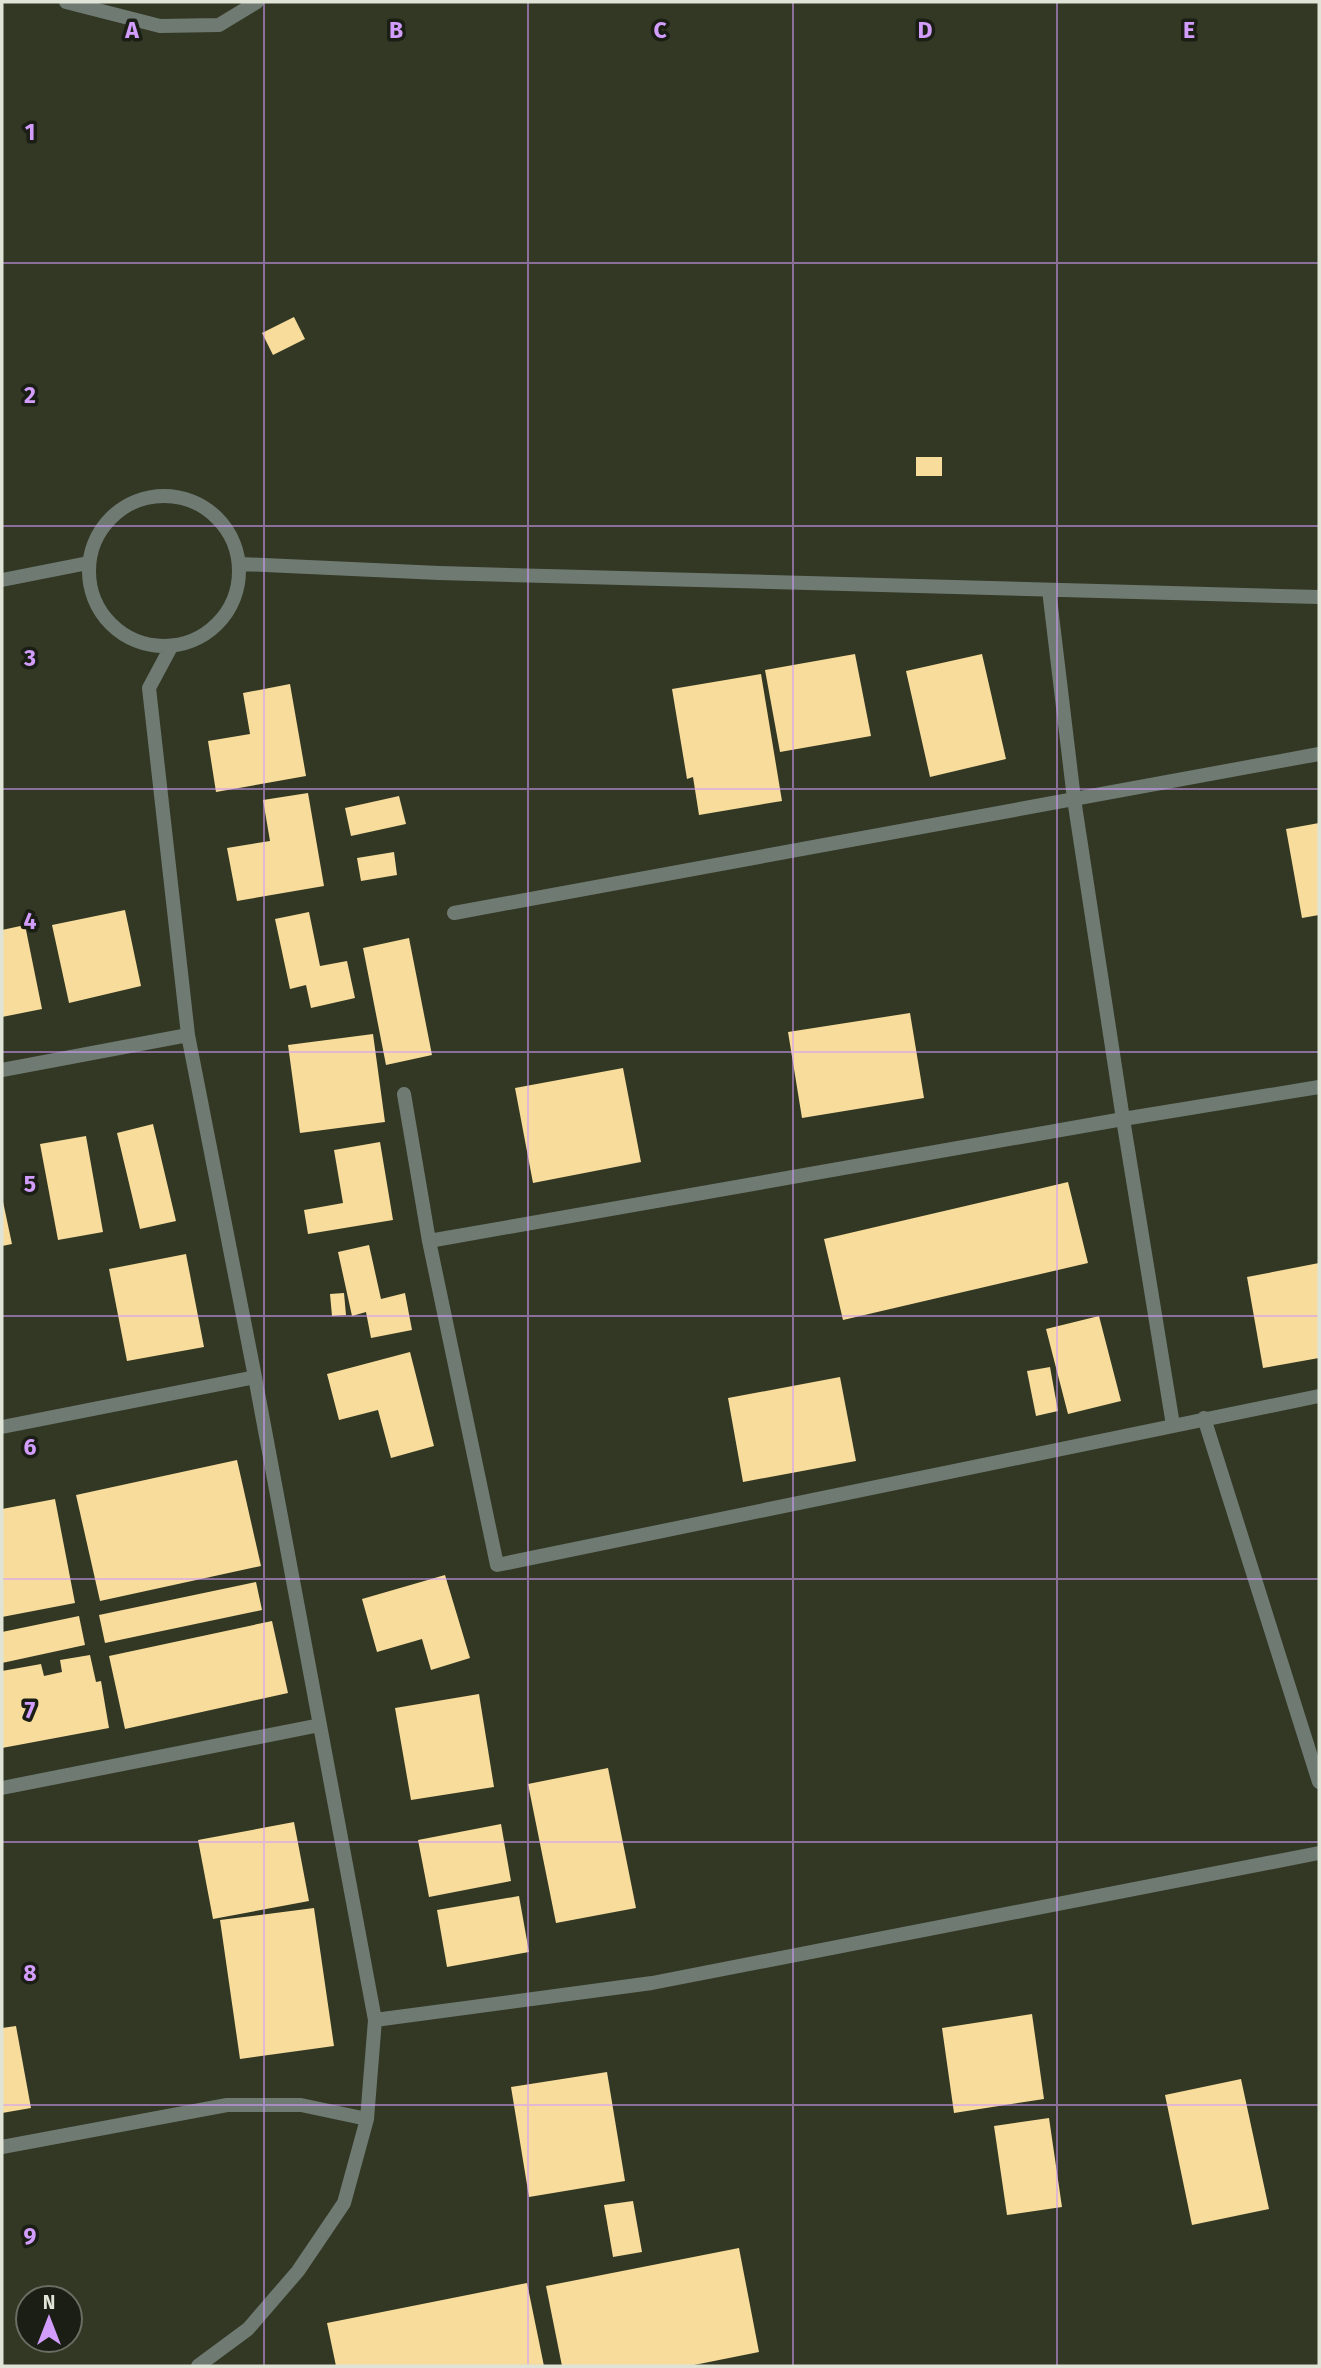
<svg xmlns="http://www.w3.org/2000/svg" width="1321" height="2368" viewBox="0 0 1321 2368" font-family="'Fira Sans',sans-serif">
	<rect width="100%" height="100%" fill="#323823"/>
	<path fill="#f8dc9c" d="M294 317 305 339 273 355 262 333Z
		M916 457H942V476H916Z
		M855 654 871 736 780 752 765 670Z
		M982 654 1006 759 930 777 906 671Z
		M761 674 782 801 699 815 693 777 687 779 672 689Z
		M290 684 306 776 216 792 208 741 250 734 243 693Z
		M308 793 324 886 237 901 227 848 270 841 263 800Z
		M399 796 406 824 351 836 345 808Z
		M1319 823V915L1302 918 1286 829Z
		M394 852 397 875 361 881 357 858Z
		M125 910 141 986 69 1003 52 925Z
		M309 912 320 966 347 961 355 998 311 1008 306 985 290 989 275 919Z
		M25 925 42 1009 2 1017V930Z
		M409 938 432 1055 386 1065 363 948Z
		M910 1013 924 1098 802 1118 788 1032Z
		M373 1034 385 1122 300 1133 288 1045Z
		M623 1068 641 1162 533 1183 515 1088Z
		M153 1124 176 1221 140 1229 117 1133Z
		M86 1136 103 1232 58 1240 40 1144Z
		M380 1142 393 1220 308 1234 304 1210 343 1203 334 1150Z
		M1068 1182 1088 1263 843 1320 824 1239Z
		M2 1197 12 1244 2 1246Z
		M369 1245 381 1299 405 1293 412 1330 371 1338 366 1312 352 1316 338 1252Z
		M186 1254 204 1347 127 1361 109 1269Z
		M1319 1263V1358L1263 1368 1247 1277Z
		M344 1293 346 1315 332 1316 330 1294Z
		M1099 1316 1121 1401 1068 1414 1046 1329Z
		M410 1352 434 1446 391 1458 378 1410 339 1420 327 1374Z
		M1050 1367 1058 1411 1036 1416 1027 1371Z
		M840 1377 856 1461 743 1482 728 1398Z
		M237 1460 261 1566 100 1601 76 1495Z
		M55 1499 75 1603 2 1617V1509Z
		M445 1575 470 1658 431 1670 422 1639 377 1652 362 1599Z
		M256 1582 262 1610 105 1643 99 1615Z
		M79 1616 85 1645 2 1663V1632Z
		M272 1621 288 1693 125 1729 109 1656Z
		M90 1655 96 1682 101 1681 109 1728 2 1748V1671L41 1664 44 1676 62 1672 60 1660Z
		M479 1694 494 1787 411 1800 395 1708Z
		M608 1768 636 1908 556 1923 528 1784Z
		M294 1822 309 1901 213 1919 198 1840Z
		M501 1824 511 1881 429 1897 418 1840Z
		M519 1896 529 1952 447 1967 437 1910Z
		M314 1908 334 2046 240 2059 220 1920Z
		M1032 2014 1044 2099 954 2113 942 2028Z
		M16 2026 31 2108 2 2113V2028Z
		M607 2072 625 2181 529 2197 511 2087Z
		M1241 2079 1269 2209 1192 2225 1165 2095Z
		M1049 2118 1062 2207 1007 2215 994 2126Z
		M633 2201 642 2252 613 2257 604 2205Z
		M739 2248 759 2352 689 2366H562L546 2286Z
		M527 2283 544 2366H336L327 2323Z"/>
	<g fill="none" stroke-linecap="round" stroke-linejoin="round">
		<path stroke="#6f7a73" stroke-width="14" d="M66 2 160 26 219 25 257 2
			M89 571a75 75 0 1 1 150 0a75 75 0 1 1-150 0Z
			M241 564 439 573 1319 597
			M2 580 88 563
			M1049 590 1074 799 1123 1119 1173 1425
			M171 647 149 688 188 1035 255 1377 375 2020 367 2119 344 2203 298 2271 248 2329 198 2366
			M454 913 1319 754
			M2 1070 188 1035
			M404 1094 429 1241 497 1565 1319 1396
			M429 1241 1123 1119 1319 1087
			M1204 1418 1319 1782
			M2 1427 255 1377
			M2 1788 320 1725
			M375 2020 652 1983 1319 1853
			M2 2147 227 2105H301L367 2119"/>
	</g>
	<path fill="none" stroke="#d29dfd" stroke-width="2" stroke-opacity="0.55" d="M264 2V2366M528 2V2366M793 2V2366M1057 2V2366M2 263H1319M2 526H1319M2 789H1319M2 1052H1319M2 1316H1319M2 1579H1319M2 1842H1319M2 2105H1319"/>
	<g font-size="23" text-anchor="middle" font-weight="bold" fill="#d29dfd" stroke="#1b1e15" stroke-width="7" stroke-linejoin="round" paint-order="stroke">
		<text x="132" y="38">A</text>
		<text x="396" y="38">B</text>
		<text x="660" y="38">C</text>
		<text x="925" y="38">D</text>
		<text x="1189" y="38">E</text>
		<text x="30" y="140">1</text>
		<text x="30" y="403">2</text>
		<text x="30" y="666">3</text>
		<text x="30" y="929">4</text>
		<text x="30" y="1192">5</text>
		<text x="30" y="1455">6</text>
		<text x="30" y="1718">7</text>
		<text x="30" y="1981">8</text>
		<text x="30" y="2244">9</text>
	</g>
	<rect width="1321" height="2368" fill="none" stroke="#dfe4d6" stroke-width="7"/>
	<g transform="translate(49 2319)"><circle r="33" fill="#1b1e15" stroke="#696d62" stroke-width="2"/>
	<path d="M0-5L12 26L0 18L-12 26Z" fill="#d29dfd"/>
	<text y="-10" font-size="19" font-weight="bold" text-anchor="middle" fill="#dfe4d6">N</text>
	</g>
</svg>
